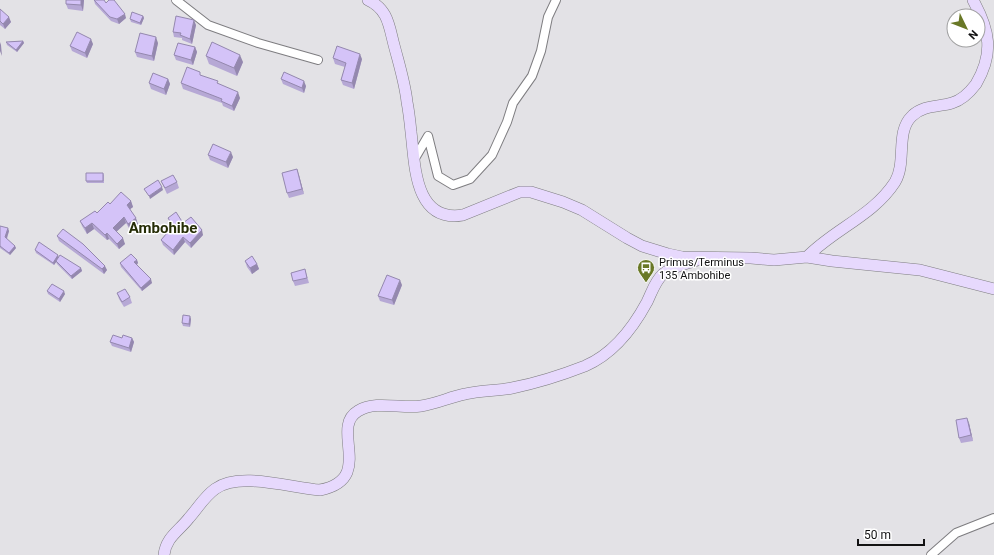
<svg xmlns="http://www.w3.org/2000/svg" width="994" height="555" viewBox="0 0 994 555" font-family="Roboto,sans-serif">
	<rect width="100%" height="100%" fill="#e3e2e6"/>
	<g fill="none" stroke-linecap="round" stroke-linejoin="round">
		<defs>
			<path id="street" d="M176 0 208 25 258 43 318 60
				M414 160 428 136 438 176 453 185 470 179 492 155 507 122 513 103 532 76 541 51 548 17 556 0
				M931 555 956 533 994 518"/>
			<path id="secondary" d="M368 0C388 9 389 26 394 45 399 64 405 83 407 102 409 112 410 122 411 132 415 164 414 223 463 215L520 192H531L563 202 582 210 627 238 642 246 668 254 682 257 751 258 774 260 807 257 832 261 920 270 994 289
				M807 257C834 229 873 216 895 182 907 162 895 132 912 116 923 105 939 107 952 103 962 100 970 92 976 84 994 53 990 31 973 0
				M164 555C166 537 179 531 189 518 198 508 204 497 215 489 240 471 291 488 320 490 376 479 329 428 358 411 376 400 401 409 421 406 436 404 450 397 465 394 480 390 497 391 512 388 537 383 562 375 585 366 613 354 633 328 647 302 652 292 655 281 663 274 673 266 686 264 697 260"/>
		</defs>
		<use href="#street" stroke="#7e7d80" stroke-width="10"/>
		<use href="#secondary" stroke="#7e7d80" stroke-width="12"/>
		<use href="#street" stroke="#fff" stroke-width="8"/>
		<use href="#secondary" stroke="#e7d9fd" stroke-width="11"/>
	</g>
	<path fill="#b6a8d5" d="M84 0 83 11 68 9 66 4Z
		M94 0 106 3 126 18 119 24 111 21 95 4Z
		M0 9 11 22 5 29 0 25Z
		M143 16 144 18 141 25 131 22 130 19Z
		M196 25 192 44 182 40V38L174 37 173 32Z
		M23 41 24 43 17 52 7 45 6 42Z
		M158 43 154 61 137 57 135 52Z
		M93 44 87 58 72 51 70 46Z
		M195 47 197 52 193 65 176 60 174 55Z
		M206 56 243 62 237 76 209 64Z
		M333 58 362 59 354 89 343 85 341 80 345 67 335 64Z
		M202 76 219 84 240 98 234 111 223 106 222 103 183 89 181 83Z
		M168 79 170 84 166 95 151 89 149 83Z
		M281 79 306 86 304 93 283 84Z
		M208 155 233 157 228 168 210 160Z
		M297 169 304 194 289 198 287 193Z
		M103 173 104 175V183H87L86 181Z
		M161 181 177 182 179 188 167 194Z
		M131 201 133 207 130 209 138 224 130 230 126 223 116 232 125 244 119 249 109 239 107 240 94 229 87 234 82 226 80 221 97 213 110 204Z
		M168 218 183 223 203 235 191 248 185 242 174 255 163 245 161 240 172 227 170 223Z
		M0 226 9 231 7 239 16 248 10 255 0 248Z
		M57 236 107 270 104 274 59 241Z
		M35 250 59 257 81 268 82 271 72 279 57 264 56 262 54 265 36 253Z
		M137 260 138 263 137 265 152 283 142 291 121 267 120 263Z
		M245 261 257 264 259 269 252 274 247 267Z
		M305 269 309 283 295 286 293 281Z
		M402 285 394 305 380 301 378 296Z
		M47 291 65 294 60 302 48 294Z
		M117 293 130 297 132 303 124 307 119 299Z
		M191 319 190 327 183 326 182 323Z
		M122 338H132L134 342 131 352 112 346 110 342Z
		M969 423 973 441 961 443 959 438Z"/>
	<path fill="#9488ae" d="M81 0H84L83 11 81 5Z
		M125 14 126 18 119 24 117 19Z
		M143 16 144 18 141 25 140 23Z
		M9 17 11 22 5 29 3 24Z
		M194 20 196 25 192 44 190 39Z
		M156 37 158 43 154 61 152 56Z
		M91 39 93 44 87 58 85 53Z
		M23 41 24 43 17 52 16 50Z
		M0 42 1 45 2 56 0 51Z
		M195 47 197 52 193 65 191 60Z
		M360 54 362 59 354 89 352 83Z
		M240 55 243 62 237 76 234 68Z
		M168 79 170 84 166 95 164 89Z
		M304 81 306 86 304 93 302 88Z
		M238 92 240 98 234 111 232 106Z
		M231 152 233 157 228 168 226 162Z
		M297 169 299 175 304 194 302 189Z
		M162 187 163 190 150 199 149 196Z
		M131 201 133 207 129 210 127 205Z
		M124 217 126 223 115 233 113 228Z
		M136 218 138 224 130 230 128 224Z
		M92 223 94 229 87 234 85 228Z
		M8 228 9 231 6 240 5 237Z
		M202 230 203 235 191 248 190 243Z
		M107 233 109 239 107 240 105 235Z
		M183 237 185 242 174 255 173 250Z
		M123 238 125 244 119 249 117 244Z
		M15 246 16 248 10 255 9 253Z
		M58 255 59 258 54 265 53 263Z
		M137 260 138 263 135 266 134 262Z
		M257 264 259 269 252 274 250 268Z
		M105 266 107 270 104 274 102 269Z
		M81 268 82 271 72 279 71 276Z
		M151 279 152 283 142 291 141 288Z
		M400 280 402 285 394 305 392 300Z
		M64 291 65 294 60 302 59 299Z
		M190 316 191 319 190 327 189 324Z
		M132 338 134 342 131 352 129 348Z
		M967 418 969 423 973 441 971 435Z"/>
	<path fill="#d4c3f8" stroke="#9488ae" d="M66 0H81V5L66 4Z
		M94 0H104L106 3 109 0H114L125 14 117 19 110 17Z
		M0 9 9 17 3 24 0 21Z
		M132 12 143 16 140 23 130 19Z
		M176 16 194 20 190 39 180 35 181 33 173 32Z
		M77 32 91 39 85 53 70 46Z
		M140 33 156 37 152 56 135 52Z
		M23 41 16 50 6 42Z
		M212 42 240 55 234 68 206 56Z
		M178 43 195 47 191 60 174 55Z
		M337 46 360 54 352 83 341 80 346 63 333 58Z
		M187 67 200 72V75L218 81 217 83 238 92 232 106 221 101 222 99 181 83Z
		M284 72 304 81 302 88 281 79Z
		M153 73 168 79 164 89 149 83Z
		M213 144 231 152 226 162 208 155Z
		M297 169 302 189 287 193 282 173Z
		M86 173H103V181H86Z
		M173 175 177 182 165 188 161 181Z
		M158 180 162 187 149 196 144 189Z
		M121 192 131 201 127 205 136 218 128 224 124 217 113 228 123 238 117 244 107 233 105 235 92 223 85 228 80 221 95 211 97 213 108 202 110 204Z
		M176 212 183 223 191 217 202 230 190 243 183 237 173 250 161 240 173 226 168 218Z
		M0 226 8 228 5 237 15 246 9 253 0 246Z
		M63 229 83 244 105 266 102 269 57 236Z
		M39 242 58 255 53 263 35 250Z
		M131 254 137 260 134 262 151 279 141 288 120 263Z
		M60 255 81 268 71 276 56 261Z
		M252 256 257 264 250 268 245 261Z
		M305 269 307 278 293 281 291 273Z
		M387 275 400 280 392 300 378 296Z
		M52 284 64 291 59 299 47 291Z
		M125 289 130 297 122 302 117 293Z
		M183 315 190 316 189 324 182 323Z
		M113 335 122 338 123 335 132 338 129 348 110 342Z
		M967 418 971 435 959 438 956 420Z"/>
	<defs>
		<symbol id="bus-pin" viewBox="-11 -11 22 30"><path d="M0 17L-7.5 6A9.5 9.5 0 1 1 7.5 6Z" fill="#697826" stroke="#fff"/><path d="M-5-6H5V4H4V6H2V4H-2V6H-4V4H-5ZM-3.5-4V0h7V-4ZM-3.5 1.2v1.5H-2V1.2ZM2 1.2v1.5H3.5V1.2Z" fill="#fff"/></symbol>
	</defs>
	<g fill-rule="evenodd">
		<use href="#bus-pin" x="636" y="258" width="20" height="27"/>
	</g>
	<g text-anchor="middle" stroke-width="3" stroke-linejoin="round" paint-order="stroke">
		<g font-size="11" fill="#121213" stroke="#fff" text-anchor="start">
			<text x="659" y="266">Primus/Terminus<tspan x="659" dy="13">135 Ambohibe</tspan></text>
		</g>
		<g font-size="15" font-weight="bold" fill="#262d06" stroke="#fff">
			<text x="163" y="233">Ambohibe</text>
		</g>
	</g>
	<g transform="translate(966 28) rotate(133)"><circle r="19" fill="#ffffff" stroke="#a0a0a1"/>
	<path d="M0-3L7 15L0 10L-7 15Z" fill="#697826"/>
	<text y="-6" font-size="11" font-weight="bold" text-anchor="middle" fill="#121213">N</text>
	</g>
	<path d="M858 539v6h66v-6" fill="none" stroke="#121213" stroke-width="2"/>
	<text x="864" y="539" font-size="12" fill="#121213" stroke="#ffffff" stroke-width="3" paint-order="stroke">50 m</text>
</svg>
